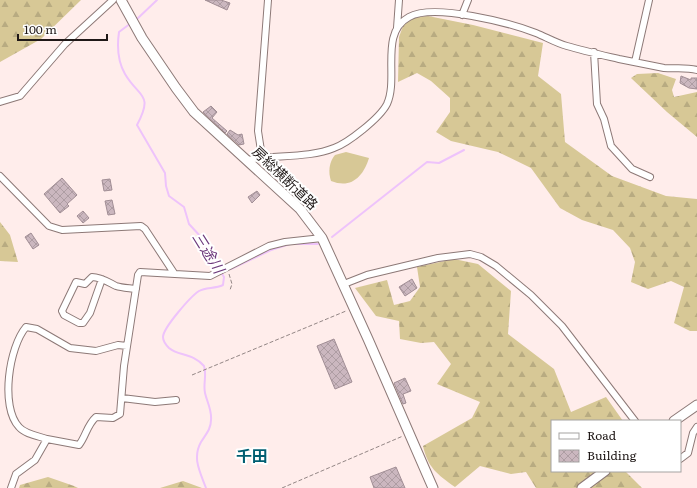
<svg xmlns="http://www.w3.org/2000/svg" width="697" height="488" viewBox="0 0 697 488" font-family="Literata,'Noto Sans JP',serif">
	<defs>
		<pattern id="forest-firs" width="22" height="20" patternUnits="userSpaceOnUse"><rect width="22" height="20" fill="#d7c896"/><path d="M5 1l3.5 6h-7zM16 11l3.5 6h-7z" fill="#b8ab81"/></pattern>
		<pattern id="building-cross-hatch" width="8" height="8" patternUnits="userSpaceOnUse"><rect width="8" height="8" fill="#cbb7bf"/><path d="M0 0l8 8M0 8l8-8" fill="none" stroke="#ae9da3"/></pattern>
	</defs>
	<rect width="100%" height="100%" fill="#ffedeb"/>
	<path fill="#d7c896" d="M346 152 369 158C363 177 351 189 331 181 328 172 329 162 335 155Z"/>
	<path fill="url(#forest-firs)" d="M0 0H81L41 39 0 62Z
		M428 16 473 25 543 43 538 76 561 94 565 142 612 176 666 196 697 199V331H690L674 323 684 287 671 281 648 289 631 282 635 262 630 248 613 230 582 220 560 208 531 168 498 152 451 141 436 132 450 112V98L431 81 417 73 398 82 399 37 406 18Z
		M658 73 676 79 672 90 674 97 697 92V137L667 112 631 78 637 74Z
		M0 222 10 235 18 262 0 261Z
		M454 259 478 264 511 291 508 334 554 369 571 412 606 397 623 421H552V471H625L642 488H536L526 472 511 474 480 466 455 487C437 474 428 468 423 446L472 418 480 402 437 384 451 364 434 342 421 343 400 339 399 321 376 316 355 288 387 280 394 305 410 301 420 287 417 267Z
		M48 477 74 486 78 488H19L20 485Z
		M183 481 202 488H160Z"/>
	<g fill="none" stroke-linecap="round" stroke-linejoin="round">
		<path stroke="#eec3fb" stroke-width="2" d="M136 20 157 0
			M131 23 119 32C117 46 118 62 125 74 139 98 154 93 137 125L165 173 166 186 169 196 184 207 189 224 201 237 208 252 224 277 223 285C215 289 206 287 199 291 191 296 163 328 163 337 163 341 166 345 169 348 178 356 193 353 204 366 207 375 203 384 205 393 207 402 212 410 211 420 211 429 206 434 201 442 192 458 200 472 206 488
			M332 237 427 162 439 163 464 150
			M295 244H318
			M231 269 271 250 290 244"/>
	</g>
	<path fill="url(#building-cross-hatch)" stroke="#a18e95" d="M205 0H221L230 3 227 10Z
		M681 76 691 80V78H697V89L689 88 680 83Z
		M211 106 217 112 212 118 227 131 225 133 203 112Z
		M230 130 238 135 242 134 244 144 239 145 227 134Z
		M62 178 77 195 67 204 69 206 60 213 44 194Z
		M110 179 112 190 104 191 102 180Z
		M257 191 260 195 252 203 248 197Z
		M112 200 115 214 108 215 105 201Z
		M83 211 89 218 83 223 77 216Z
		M31 233 39 245 33 249 25 237Z
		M412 279 417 288 405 296 399 287Z
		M334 339 352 382 335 389 317 346Z
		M405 378 411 391 403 394 406 403 403 404 394 383Z
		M396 467 405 488H374L370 477Z"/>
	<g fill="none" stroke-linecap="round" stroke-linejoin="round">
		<defs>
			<path id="minor" d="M462 15 468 0
				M397 28 399 0
				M594 52 597 104 604 119 611 146 632 169 650 177
				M635 62 649 0
				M0 102 20 96 65 44 113 0
				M262 157 258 131 268 0
				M247 160C274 155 310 158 334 148 348 143 380 118 387 104 399 78 379 33 409 17 434 3 510 23 536 33 546 37 556 43 567 46 584 51 602 55 619 59 634 62 649 65 664 68 675 69 686 67 697 70
				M0 176 49 226 62 230 141 226 145 229 174 273
				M102 279 90 313 83 323H79L64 315 62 311 76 282 85 284 92 277C101 277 108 282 116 286 122 288 129 288 136 289
				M344 284 367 275 438 258 470 254 481 257 496 266 531 295 562 326 635 421
				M122 398 155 402 176 400
				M47 439C38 436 25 434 19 427 0 407 9 347 26 327L37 329 70 348 96 351 118 345 127 346
				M680 459 688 453 693 433 697 427
				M11 488 16 474 35 460 47 439 79 445C86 436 87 425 96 417L113 418 120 414 124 366 138 275 140 272 210 276 269 246 285 242 322 238"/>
			<path id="highway" d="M121 0 142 38 176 88 194 112 300 209 322 238 368 339 433 488
				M674 421 697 405
				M582 488 605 471"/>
		</defs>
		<use href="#minor" stroke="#8d7977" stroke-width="8"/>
		<use href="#highway" stroke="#8d7977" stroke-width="11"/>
		<path stroke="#938685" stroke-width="1" stroke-dasharray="4 2" stroke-linecap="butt" d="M229 274 232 284 230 290
			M192 375 346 311
			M282 488 403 436"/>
		<use href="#minor" stroke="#fff" stroke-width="6"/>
		<use href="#highway" stroke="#fff" stroke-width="9"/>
	</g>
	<g text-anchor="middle" stroke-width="4" stroke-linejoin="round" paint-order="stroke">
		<g font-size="14" fill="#1f1817" stroke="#fff">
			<text transform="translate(285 178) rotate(44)" y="5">房総横断道路</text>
		</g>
		<g font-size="15" font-style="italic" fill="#6d3a7c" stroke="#fff">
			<text transform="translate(208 253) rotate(58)" y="5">三途川</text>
		</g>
		<g font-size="16" font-weight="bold" fill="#005f72" stroke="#fff">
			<text x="252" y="462">千田</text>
		</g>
	</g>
	<rect x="551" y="420" width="130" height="52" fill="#ffffff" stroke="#a5a3a2"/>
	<rect x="559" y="433" width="20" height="6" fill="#ffffff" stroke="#a5a3a2"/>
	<text x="587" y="440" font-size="12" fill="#1f1817">Road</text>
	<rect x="559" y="450" width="20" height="12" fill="url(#building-cross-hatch)" stroke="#a5a3a2"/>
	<text x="587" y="460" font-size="12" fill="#1f1817">Building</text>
	<path d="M18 34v6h89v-6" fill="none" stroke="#1f1817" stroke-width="2"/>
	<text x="24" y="34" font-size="12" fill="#1f1817" stroke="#ffffff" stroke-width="3" paint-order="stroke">100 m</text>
</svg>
